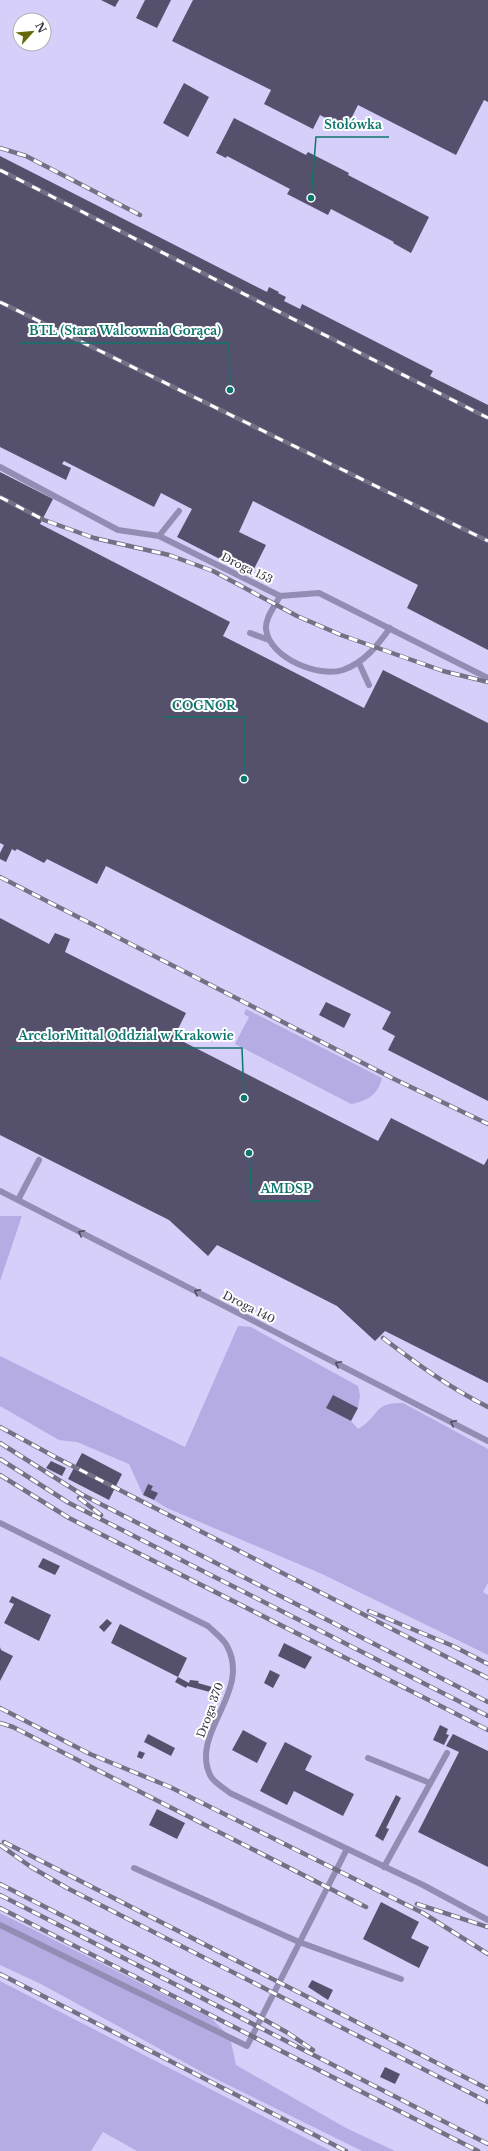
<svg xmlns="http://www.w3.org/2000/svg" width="488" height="2151" viewBox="0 0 488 2151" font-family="'Libre Baskerville',serif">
	<rect width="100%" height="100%" fill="#dfdafc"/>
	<path fill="#d6cff9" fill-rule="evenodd" d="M0 0H488V2151H0ZM20 20H44V44H20Z"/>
	<path fill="#b5ace3" d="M246 1009 382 1078C378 1095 367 1101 351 1104L235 1044 249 1017 244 1014Z
		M0 1216H22L0 1281Z
		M238 1326 251 1327 358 1386 360 1395 358 1408H326L351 1421 358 1429C380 1417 372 1402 403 1403L488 1449V1583L483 1592 488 1595V1655L322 1574 167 1508 154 1500 157 1493 151 1490 153 1486 148 1484 143 1495 129 1464 77 1442 59 1440 0 1406V1356L185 1447Z
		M0 1913 211 2018 230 2037 236 2065 346 2128 395 2151H362L202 2072 41 1984 0 1965Z
		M0 1981 331 2151H137L103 2132 91 2151H0Z"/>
	<path fill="#55506c" d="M101 0H119L115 7Z
		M145 0H171L157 28 136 18Z
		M193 0H488V102L484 100 456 155 358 105 346 129 320 115 313 129 264 104 271 90 172 41Z
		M184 83 209 97 188 137 163 123Z
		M234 118 306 155 308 152 349 173 348 175 429 217 411 253 393 243 394 242 331 209 328 215 287 194 290 189 227 156 226 158 216 153Z
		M0 156 267 292 269 287 279 292 278 293 286 297 284 301 300 309 302 304 433 371 430 376 488 405V650L407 608 418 585 253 501 239 532 266 545 251 575 177 537 192 509 161 493 154 507 64 461 62 464 71 468 66 480 0 447Z
		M0 472 53 499 40 524 230 622 223 636 364 708 383 670 488 723V1101L388 1050 395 1036 382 1029 391 1012 106 866 97 884 47 859 44 863 17 849 15 851 12 849 6 862 0 859V853L4 845 0 843Z
		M0 918 49 944 55 933 70 939 65 952 186 1013 174 1037 378 1141 391 1118 484 1165 488 1158V1383L385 1331 375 1341 337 1306 217 1245 208 1256 169 1220 0 1135Z
		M326 1002 351 1014 344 1028 319 1015Z
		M333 1395 358 1408 351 1421 326 1408Z
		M82 1453 122 1474 109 1500 68 1479Z
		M51 1461 66 1468 62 1476 46 1468Z
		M148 1484 153 1486 151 1490 158 1493 154 1500 143 1495Z
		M43 1558 60 1566 55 1575 38 1567Z
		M12 1596 51 1615 39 1641 4 1623 14 1604 9 1602Z
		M107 1619 112 1623 104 1632 99 1627Z
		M120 1624 187 1658 178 1677 111 1643Z
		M284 1643 312 1657 305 1669 278 1656Z
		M0 1647 1 1650 13 1656 0 1681Z
		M270 1670 280 1675 273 1688 264 1683Z
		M178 1677 189 1683 190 1680 199 1681 198 1683 212 1687 210 1692 187 1686 186 1688 175 1682Z
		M440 1725 448 1729 446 1734 449 1735 444 1745 433 1740Z
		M243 1730 267 1743 257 1763 232 1750Z
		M148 1734 175 1748 171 1756 144 1742Z
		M453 1734 488 1751V1867L418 1832 459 1752 446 1746Z
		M285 1742 312 1756 305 1770 354 1794 343 1816 294 1791 287 1805 260 1791Z
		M139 1751 145 1753 142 1759 137 1757Z
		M396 1795 401 1798 386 1828 389 1829 383 1841 375 1836Z
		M157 1809 185 1823 177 1839 149 1825Z
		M381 1902 419 1922 411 1938 429 1947 419 1968 363 1939Z
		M312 1980 333 1990 328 2000 308 1987Z
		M385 2067 400 2074 395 2084 380 2077Z"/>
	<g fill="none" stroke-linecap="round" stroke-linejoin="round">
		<path stroke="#938cb3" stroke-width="6" d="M0 467 118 530 159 536 280 596 319 593 488 678
			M159 536 179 511
			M280 596C275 606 265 618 266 629 269 658 319 678 343 670 365 662 377 646 390 628
			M250 633 269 640
			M359 663 369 685
			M0 1191 488 1441
			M18 1200 39 1160
			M0 1523 208 1626C214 1632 224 1639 227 1646 252 1692 190 1732 210 1775 213 1782 224 1788 230 1793L423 1885 488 1920
			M368 1758 430 1783
			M384 1867 447 1753
			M134 1868 299 1942 401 1979
			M0 1925 247 2046 347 1849"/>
		<defs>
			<path id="rail" d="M0 148 26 156 140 215
				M0 170 488 418
				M0 302 488 541
				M0 497 44 520 94 538 169 555 213 571 297 616 341 635 443 671 488 682
				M0 877 392 1078 488 1124
				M383 1338C417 1364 450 1388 488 1407
				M0 1427 57 1458 488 1678
				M0 1443 81 1494 488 1702
				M0 1459 69 1503 488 1716
				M0 1475 69 1518 488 1730
				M79 1498 101 1515
				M369 1611 453 1646 488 1664
				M0 1708 90 1754 170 1787 423 1913 488 1954
				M0 1723 13 1727 366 1907
				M4 1842 488 2089
				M0 1845 31 1867 67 1888 488 2102
				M0 1884 240 2006 288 2033 313 2050
				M0 1895 488 2144
				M417 1904 488 1927
				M0 1908 478 2151
				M0 1974 346 2151"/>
		</defs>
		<use href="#rail" stroke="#747186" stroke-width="4.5"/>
		<use href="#rail" stroke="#fff" stroke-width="3" stroke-dasharray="9" stroke-linecap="butt"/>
	</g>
	<defs><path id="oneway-chevron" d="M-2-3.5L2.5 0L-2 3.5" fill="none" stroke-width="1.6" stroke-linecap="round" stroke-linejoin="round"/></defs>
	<g stroke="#504c60">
		<use href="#oneway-chevron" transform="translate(81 1233) rotate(-153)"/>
		<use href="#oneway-chevron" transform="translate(197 1292) rotate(-153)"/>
		<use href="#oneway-chevron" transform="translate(338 1364) rotate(-153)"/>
		<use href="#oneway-chevron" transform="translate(453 1423) rotate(-153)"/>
	</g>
	<g text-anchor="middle" stroke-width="4" stroke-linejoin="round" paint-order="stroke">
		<g font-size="11" fill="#393744" stroke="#fff">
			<text transform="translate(247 568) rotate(26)" y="4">Droga 153</text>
			<text transform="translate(249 1307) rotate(27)" y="4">Droga 140</text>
			<text transform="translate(210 1710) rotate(-70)" y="4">Droga 370</text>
		</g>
	</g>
	<path fill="none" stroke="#0f766e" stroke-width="1.5" d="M311 198L316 137H389M230 390L229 343H20M244 779L244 717H164M244 1098L242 1048H10M249 1153L252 1201H319"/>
	<g fill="#0f766e" stroke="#fff" stroke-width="1.5">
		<circle cx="311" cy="198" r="4"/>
		<circle cx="230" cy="390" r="4"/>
		<circle cx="244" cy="779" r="4"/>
		<circle cx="244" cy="1098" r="4"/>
		<circle cx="249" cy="1153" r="4"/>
	</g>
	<g font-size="12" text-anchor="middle" font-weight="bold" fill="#0f766e" stroke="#fff" stroke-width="4" stroke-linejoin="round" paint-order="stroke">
		<text x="353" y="129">Stołówka</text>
		<text x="125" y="335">BTL (Stara Walcownia Gorąca)</text>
		<text x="204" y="710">COGNOR</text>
		<text x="126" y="1040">ArcelorMittal Oddział w Krakowie</text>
		<text x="286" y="1193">AMDSP</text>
	</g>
	<g transform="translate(32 32) rotate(63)"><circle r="19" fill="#ffffff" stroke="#b0afb4"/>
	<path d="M0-3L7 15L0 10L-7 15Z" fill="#646806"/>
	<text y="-6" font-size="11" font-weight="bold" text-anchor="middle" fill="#393744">N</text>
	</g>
</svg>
